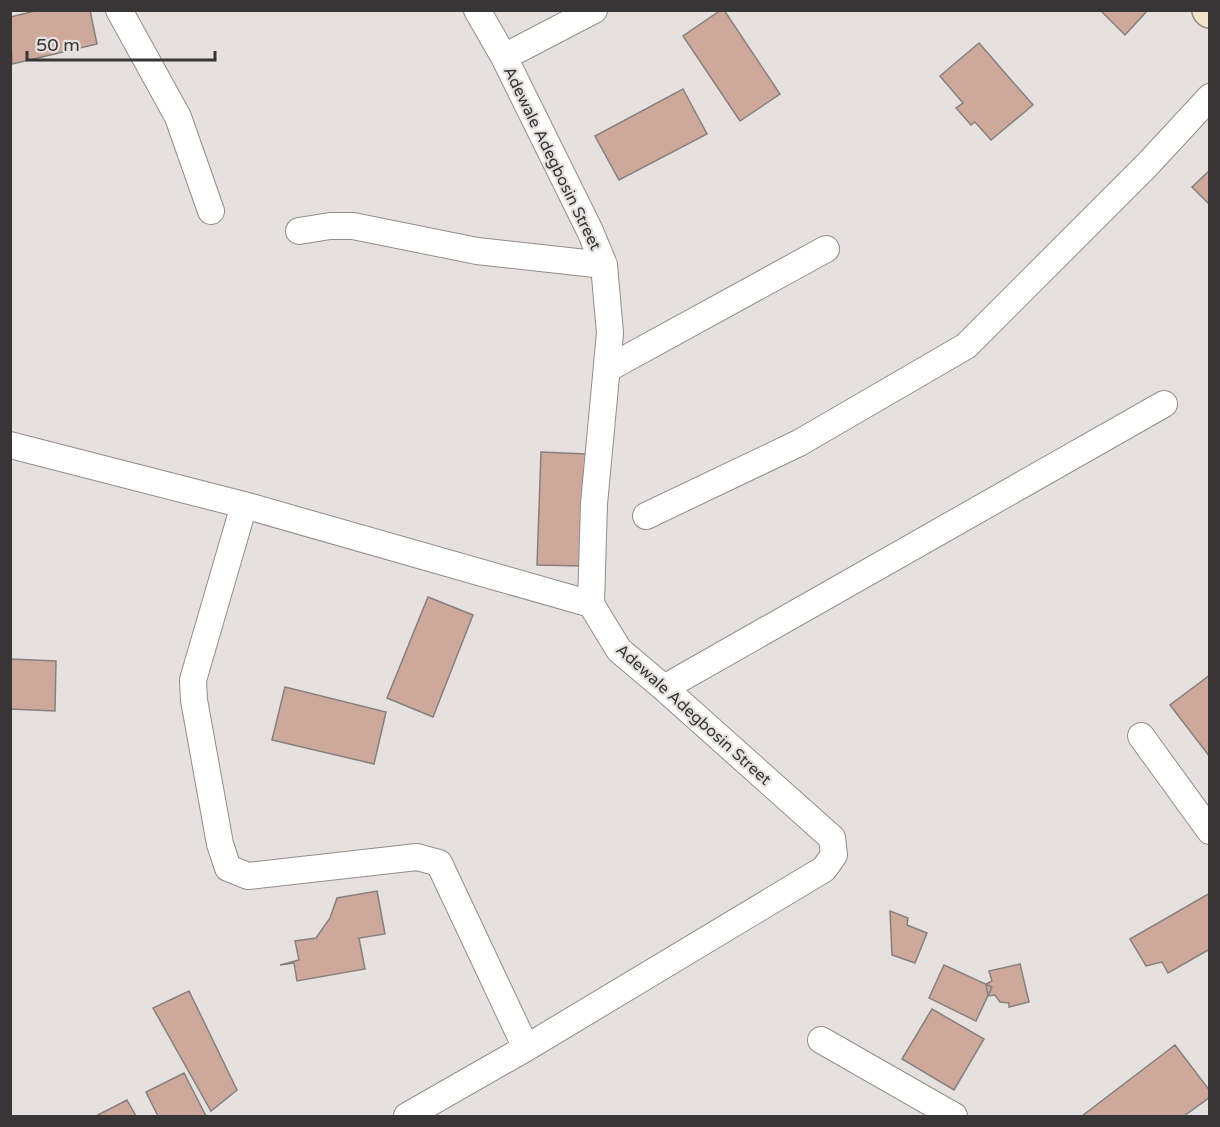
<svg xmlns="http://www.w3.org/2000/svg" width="1220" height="1127" viewBox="0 0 1220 1127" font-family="'Varela Round',sans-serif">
	<rect width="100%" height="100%" fill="#e6e1df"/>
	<path fill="#cea99b" stroke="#85807e" stroke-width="1.5" d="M39 10H90L97 44 12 64 10 17Z
		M721 10H724L780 94 740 121 683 36Z
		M1100 10H1148L1125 35Z
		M979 43 1033 105 991 140 975 122 971 125 956 108 963 103 940 76Z
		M683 89 707 134 619 180 595 136Z
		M1210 170V205L1192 187Z
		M541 452 586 454 582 566 537 565Z
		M428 597 473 615 433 717 387 698Z
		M10 659 56 661 55 711 10 709Z
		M1210 675V757L1170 705Z
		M285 687 386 712 374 764 272 740Z
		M377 891 385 934 359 938 365 969 297 981 294 963 280 965 299 960 295 941 316 938 330 918 337 898Z
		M1210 893V949L1168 973 1162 962 1146 966 1130 939Z
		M890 911 908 918 907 925 927 933 915 963 892 955Z
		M1020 964 1029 1002 1009 1007V1003L1000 1002 995 995 988 996 986 984 992 981 989 971Z
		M944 965 992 987 976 1021 929 998Z
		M189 991 237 1090 211 1111 153 1008Z
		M932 1009 984 1039 954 1090 902 1059Z
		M1175 1045 1210 1091V1097L1184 1116H1082Z
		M184 1073 206 1116H158L146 1092Z
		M127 1100 136 1116H96Z"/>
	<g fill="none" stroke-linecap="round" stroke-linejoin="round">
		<defs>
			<path id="minor" d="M119 10 178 117 211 211
				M504 57 594 10
				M299 231 330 226H353L477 251 604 265
				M607 369 826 249
				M10 445 244 505 591 604
				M244 505 193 680 194 700 220 844 228 868 248 876 417 857 439 863 526 1048
				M646 516 799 443 966 346 1147 165 1210 97
				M664 688 1164 404
				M1141 736 1210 831
				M821 1040 954 1116
				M407 1116 526 1048 824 869 834 855 832 838 664 688 619 650 591 604 594 504 610 333 604 265 590 231 504 57 477 10"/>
			<path id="secondary" d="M1209 10 1210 11"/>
		</defs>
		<use href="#minor" stroke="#928d8b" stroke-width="28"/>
		<use href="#secondary" stroke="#928d8b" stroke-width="36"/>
		<use href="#minor" stroke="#fff" stroke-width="26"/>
		<use href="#secondary" stroke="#f0e3c8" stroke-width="33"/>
	</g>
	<g text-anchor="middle" stroke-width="4.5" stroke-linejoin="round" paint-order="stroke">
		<g font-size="16" fill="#373535" stroke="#e6e1df">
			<text transform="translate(553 158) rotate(64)" y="6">Adewale Adegbosin Street</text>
			<text transform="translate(694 714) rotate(42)" y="6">Adewale Adegbosin Street</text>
		</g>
	</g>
	<rect width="1220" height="1127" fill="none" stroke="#373535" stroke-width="24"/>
	<path d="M27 51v9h188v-9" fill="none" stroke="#373535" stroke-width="3"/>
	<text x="36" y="51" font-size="18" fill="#373535" stroke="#e6e1df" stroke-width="4.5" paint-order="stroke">50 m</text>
</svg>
